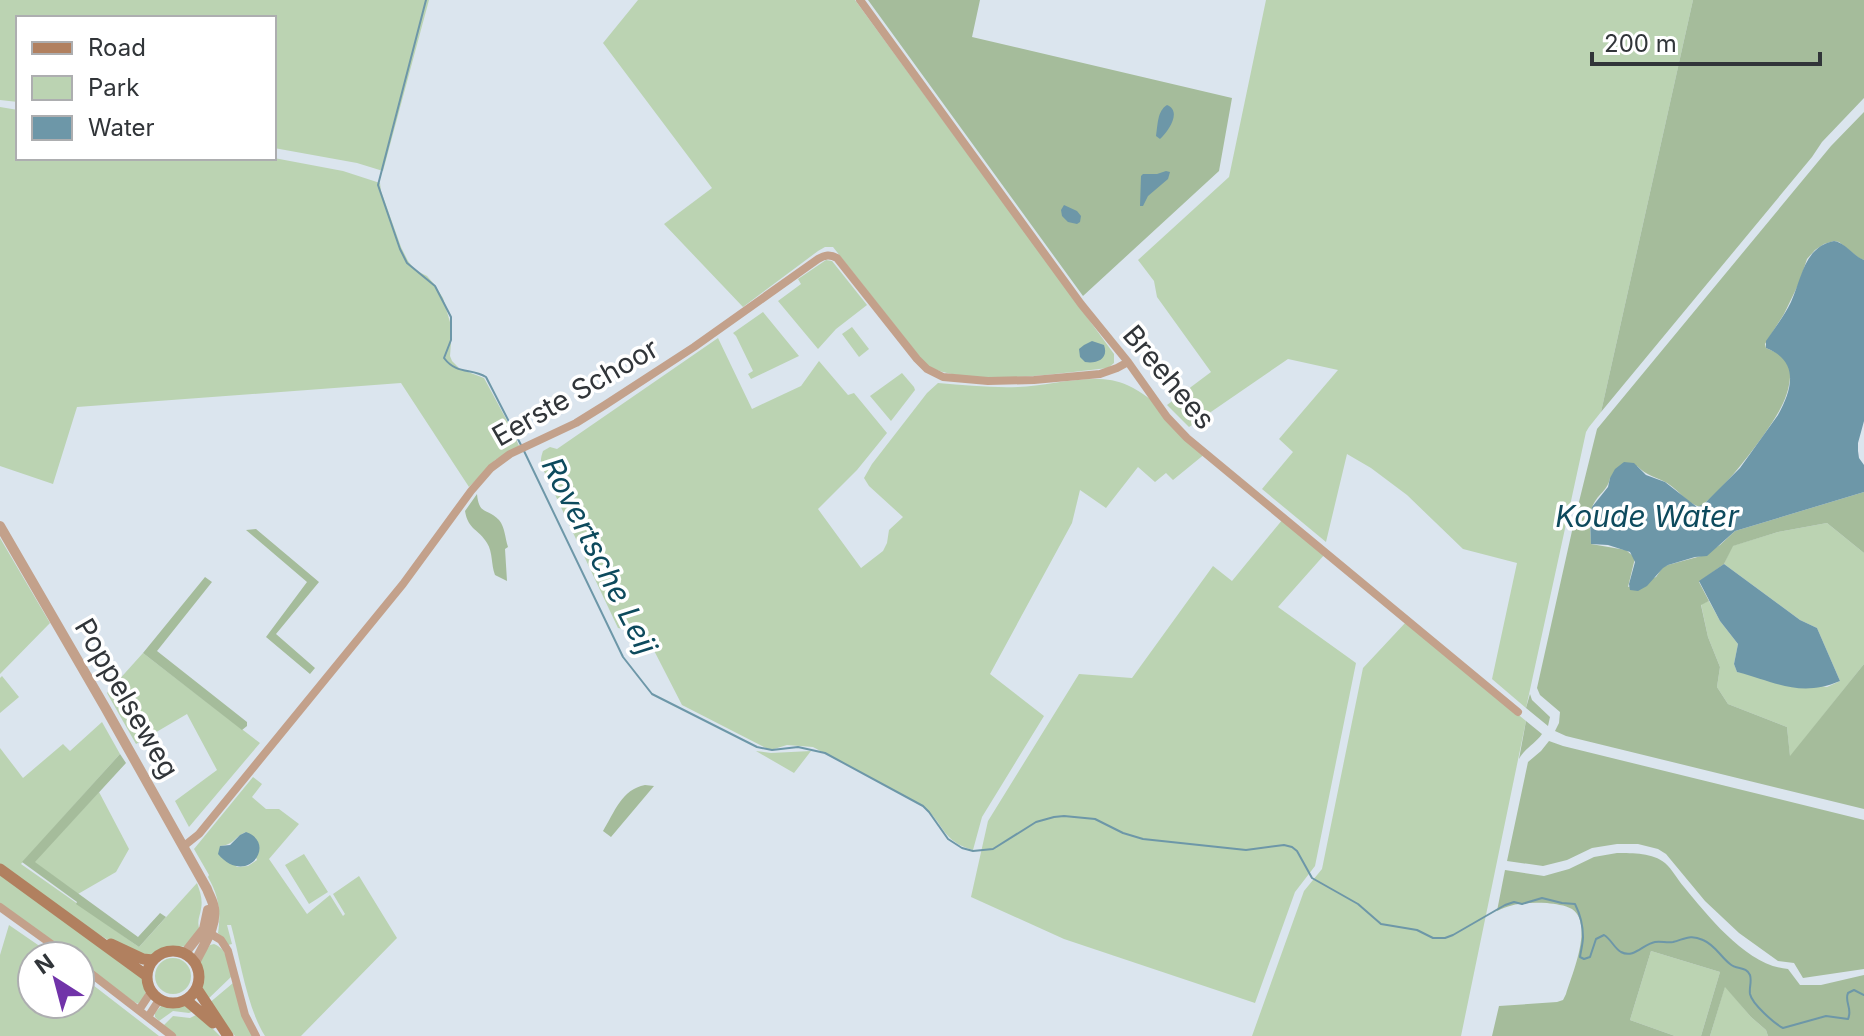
<svg xmlns="http://www.w3.org/2000/svg" width="1864" height="1036" viewBox="0 0 1864 1036" font-family="Inter,sans-serif">
	<rect width="100%" height="100%" fill="#dbe5ee"/>
	<path fill="#bbd3b2" fill-rule="evenodd" d="M0 0H429L383 171 357 163 274 148V18H18V102L0 100Z
		M638 0H855L1114 354V363L1108 368 1099 369C1054 374 968 387 927 366L833 247H825L818 251 743 307 664 224 712 188 603 43Z
		M1266 0H1693L1601 412 1589 427 1586 432 1526 708 1492 679 1517 563 1463 549 1407 495 1371 468 1347 454 1326 542 1262 489 1293 452 1279 439 1338 370 1288 359 1189 427 1167 405 1211 372 1157 297 1154 281 1138 260 1229 177Z
		M0 107 18 110V158H274L343 171 380 183 381 191 401 247 408 261 415 270 427 276 434 284 443 298 452 329 450 356 452 361 460 369 484 378 511 428 519 446 495 460 469 487 401 383 77 407 53 484 0 466Z
		M826 260 832 261 867 305 836 329 818 349 778 301 801 284 798 279Z
		M763 312 799 356 751 379 748 374 753 371 736 336 733 333Z
		M852 327 869 349 859 357 842 334Z
		M718 338 752 409 801 386 819 361 848 395 854 393 887 433 857 470 818 509 861 568 883 551 887 543 889 530 903 517 869 486 864 478 872 464 927 393 938 383C965 385 991 388 1018 387 1050 386 1098 371 1127 385 1158 399 1182 430 1206 453L1173 480 1166 473 1155 482 1138 467 1106 508 1080 490 1072 523 990 674 1044 716 982 817 973 850C941 841 945 824 923 806L813 747 787 745 774 749H768L682 705 645 633 618 628 542 467C540 461 541 457 543 451L550 447 557 449Z
		M902 373 914 387 915 390 891 421 870 396Z
		M1283 519 1325 554 1278 607 1356 663 1315 866 1295 892 1255 1003 1064 939 971 897 988 821 1079 674 1132 678 1213 566 1232 581Z
		M1827 523 1864 553V664L1790 757 1787 727 1728 704 1717 687 1720 667 1708 637 1701 604 1709 601 1720 621 1738 644 1734 664 1737 672 1827 687 1840 681 1817 628 1800 620 1724 564 1732 546 1778 532Z
		M0 538 50 623 0 674Z
		M1406 622 1526 721 1461 1036H1252L1304 891 1322 869 1363 668Z
		M143 653 260 743 189 827 175 801 217 770 187 714 136 744 107 693Z
		M2 676 19 697 0 713V678Z
		M102 722 120 754 21 864 139 947 197 883C200 892 203 899 201 909 200 916 197 920 199 928L187 946 164 949 150 956 115 944 93 931 0 865V748L23 778 63 744 70 751Z
		M756 751 771 753 811 751 794 773Z
		M253 777 262 784 252 797 266 809H279L299 824 269 859 307 914 330 895 343 916 345 914 333 894 359 876 397 938 301 1036H265C247 1008 240 958 231 925H227L232 944 228 945 218 933C221 912 219 896 208 877L209 875 194 849ZM246 832 257 860 248 866 237 867 220 846C234 845 234 837 246 832Z
		M99 792 129 849 116 872 78 894 34 862Z
		M304 854 328 892 309 904 285 865Z
		M0 875 143 977 146 995 139 1004 134 1002 80 962V956H72L0 904Z
		M9 925 54 956H32V1004H80V975L159 1036H0V955Z
		M214 944C227 949 229 963 232 976L206 1001 200 990 202 976 200 959 210 945Z
		M1651 951 1720 972 1701 1036H1675L1630 1020Z
		M155 976a18 18 0 1 1 36 0a18 18 0 1 1-36 0Z
		M233 983 253 1036H235L208 1004Z
		M1725 986 1751 1017 1766 1030 1768 1036H1710Z
		M168 1005H185L194 1011 189 1013 173 1011 159 1021 155 1017V1013L161 1006Z
		M198 1014 220 1036H176L165 1027 164 1025 173 1016 190 1018Z"/>
	<path fill="#a5bc9b" d="M868 0H980L972 37 1232 98 1219 171 1083 296Z
		M1693 0H1864V98L1822 142 1812 157 1601 412Z
		M1864 112V260L1859 258 1839 242 1834 241 1824 244 1815 250 1807 259 1799 283 1784 314 1765 344 1766 348 1782 355 1790 367C1792 395 1778 414 1763 436 1744 462 1725 487 1700 507 1686 503 1679 490 1667 483 1655 476 1648 477 1637 466L1610 478C1608 490 1598 494 1593 505 1588 516 1591 533 1591 544L1626 550 1635 558 1628 587 1656 577 1663 567 1668 565 1701 556 1720 545 1735 531 1864 492V553L1827 523 1778 532 1733 546 1724 564 1699 582 1709 601 1701 605 1708 637 1720 667 1717 687 1728 704 1787 727 1790 756 1864 664V809L1566 736 1555 731 1559 723 1560 712 1540 695 1537 688 1574 522 1597 429 1831 146Z
		M477 494C479 516 488 508 499 520 505 527 505 538 508 547L505 549 507 581 495 575C491 565 493 552 487 543 479 529 468 530 465 511Z
		M256 529 319 582 276 634 315 668 310 674 266 637 307 582 246 530Z
		M205 577 212 582 157 651 247 722V726L242 730 143 653Z
		M1530 694 1532 700 1550 717 1548 726 1526 708Z
		M1526 721 1542 734C1535 744 1524 749 1519 759Z
		M1549 741 1563 746 1864 820V969L1803 978 1794 963 1778 961 1739 933 1705 901 1666 854 1658 849 1638 844H1617L1592 848 1567 860 1543 866 1507 861 1528 762 1541 751Z
		M120 754 126 763 35 862 138 937 160 913 166 917 139 947 76 904 77 902 22 862Z
		M645 785 654 786 611 837 603 831C614 813 622 789 645 785Z
		M1617 853C1633 853 1653 853 1665 863 1672 869 1678 880 1684 887 1709 917 1747 966 1788 969L1800 985H1821L1864 975V1036H1768L1766 1030 1751 1017 1725 987 1710 1036H1701L1720 972 1651 951 1630 1020 1675 1036H1492L1499 1006 1557 1002 1563 1000 1566 994C1572 974 1594 924 1572 909 1565 905 1555 904 1547 903 1528 902 1514 903 1497 911L1505 870 1544 876 1569 869 1594 857Z"/>
	<path fill="#6d97a8" d="M1167 105C1182 111 1169 131 1160 139L1156 136C1158 125 1157 111 1167 105Z
		M1166 171 1170 172 1168 179 1148 196 1143 206H1140L1141 176 1143 174H1157Z
		M1064 205 1077 211 1081 216 1080 222 1077 224 1068 222 1062 216 1061 210Z
		M1834 241C1846 243 1853 256 1864 260V421L1858 443V451L1859 458 1864 465V492L1735 531 1707 556 1695 557 1668 565 1663 568 1647 586 1638 591 1630 590 1629 584 1635 562 1630 552 1608 545 1591 544 1590 521 1592 507 1608 487 1610 478 1615 469 1624 462 1634 463 1646 475 1665 482 1697 507 1704 504 1740 468 1778 415C1793 388 1799 361 1766 348V341C1775 328 1784 316 1791 302 1802 278 1804 247 1834 241Z
		M1092 341 1104 345C1109 359 1097 364 1085 362L1080 357 1079 349 1084 345Z
		M1724 564 1800 620 1817 628 1840 681C1800 698 1776 682 1737 672L1734 664 1738 644 1720 621 1699 581Z
		M246 832C278 843 247 888 218 854L220 846 230 845 240 835Z"/>
	<g fill="none" stroke-linecap="round" stroke-linejoin="round">
		<path stroke="#6d97a8" stroke-width="2" d="M426 0 378 185 400 249 407 263 435 286 451 317V340L444 358C457 375 471 368 486 377L521 445
			M524 451 623 657 652 694 757 747 772 750 798 747 825 753 923 806 929 812 948 839 962 848 973 851 993 849 1036 822 1054 817 1064 816 1095 819 1123 833 1143 839 1246 850 1284 845 1292 847 1297 851 1312 878 1358 904 1381 924 1417 930 1433 938H1445L1453 935 1505 905 1514 902 1522 904 1542 898 1562 903 1575 904C1580 914 1583 925 1583 937 1583 943 1581 950 1580 957L1584 959 1590 957 1596 939 1604 935C1611 939 1614 948 1621 952 1634 959 1643 944 1655 942 1661 941 1667 943 1673 942 1685 939 1690 934 1703 940 1715 945 1720 956 1730 964 1737 970 1746 966 1750 975 1752 982 1749 987 1750 994 1752 1004 1775 1024 1783 1028L1826 1016 1848 1019C1853 1009 1844 1002 1848 993L1854 990 1864 995"/>
		<path stroke="#c3a18b" stroke-width="8" d="M860 0 1081 304 1128 362 1167 417 1187 438 1518 712
			M184 846 199 834 403 584 471 491 491 468 510 454 576 423 605 405 694 347 818 259C825 255 830 254 837 258L917 359 927 369 943 377 988 381 1034 380 1100 374 1117 368 1128 362
			M0 907 68 956
			M211 934 221 940 228 951 245 1015 256 1036
			M80 965 172 1036
			M139 1010 151 992
			M148 1017 159 1000"/>
		<path stroke="#c3a18b" stroke-width="10" d="M0 526 106 709 207 889C209 895 213 901 214 908 217 928 203 945 195 963
			M185 953 204 929 208 910"/>
		<path stroke="#b1805f" stroke-width="11" d="M0 869 147 976
			M111 944 143 959 153 960
			M147 977a26 26 0 1 1 52 0a26 26 0 1 1-52 0Z
			M197 989 228 1036
			M186 1000 213 1023"/>
	</g>
	<g text-anchor="middle" stroke-width="7" stroke-linejoin="round" paint-order="stroke">
		<g font-size="28" fill="#313539" stroke="#fff">
			<text transform="translate(1169 377) rotate(50)" y="10">Breehees</text>
			<text transform="translate(575 392) rotate(-30)" y="10">Eerste Schoor</text>
			<text transform="translate(127 698) rotate(60)" y="10">Poppelseweg</text>
		</g>
		<g font-size="30" font-style="italic" fill="#0d4a5d" stroke="#fff">
			<text x="1647" y="527">Koude Water</text>
			<text transform="translate(599 556) rotate(63)" y="10">Rovertsche Leij</text>
		</g>
	</g>
	<rect x="16" y="16" width="260" height="144" fill="#ffffff" stroke="#adaeb0" stroke-width="2"/>
	<rect x="32" y="42" width="40" height="12" fill="#b1805f" stroke="#adaeb0" stroke-width="2"/>
	<text x="88" y="56" font-size="24" fill="#313539">Road</text>
	<rect x="32" y="76" width="40" height="24" fill="#bbd3b2" stroke="#adaeb0" stroke-width="2"/>
	<text x="88" y="96" font-size="24" fill="#313539">Park</text>
	<rect x="32" y="116" width="40" height="24" fill="#6d97a8" stroke="#adaeb0" stroke-width="2"/>
	<text x="88" y="136" font-size="24" fill="#313539">Water</text>
	<g transform="translate(56 980) rotate(324)"><circle r="38" fill="#ffffff" stroke="#adaeb0" stroke-width="2"/>
	<path d="M0-6L14 30L0 20L-14 30Z" fill="#7133a9"/>
	<text y="-12" font-size="22" font-weight="bold" text-anchor="middle" fill="#313539">N</text>
	</g>
	<path d="M1592 52v12h228v-12" fill="none" stroke="#313539" stroke-width="4"/>
	<text x="1604" y="52" font-size="24" fill="#313539" stroke="#ffffff" stroke-width="6" paint-order="stroke">200 m</text>
</svg>
